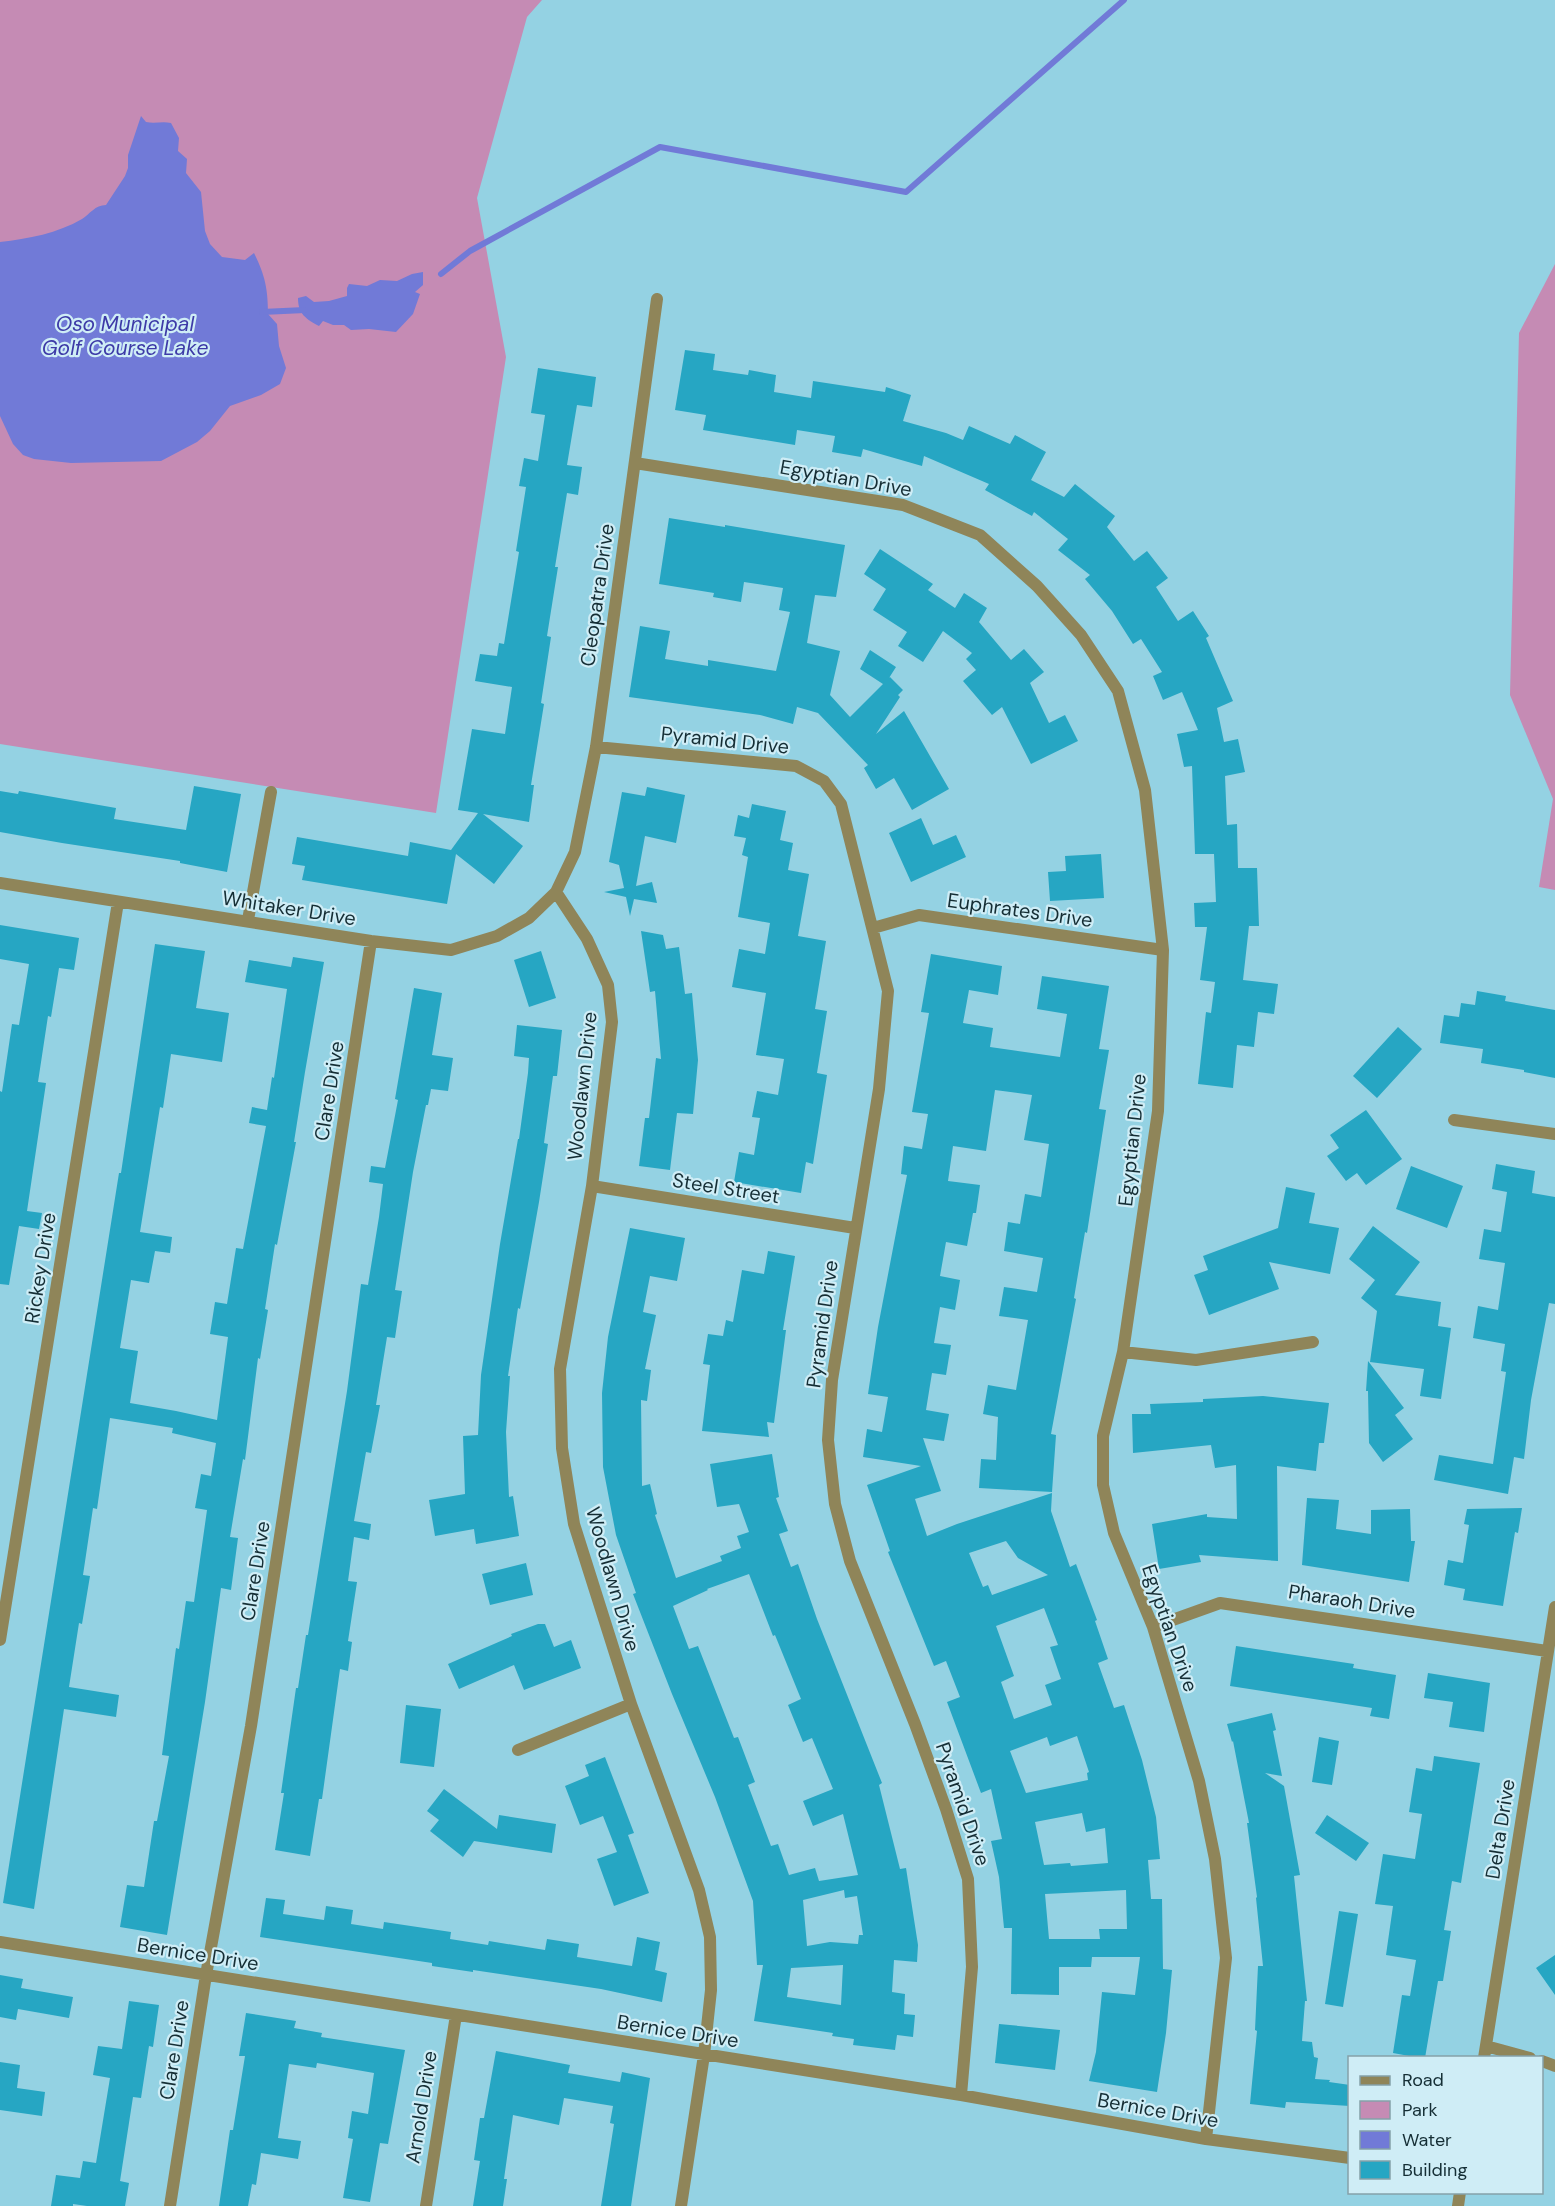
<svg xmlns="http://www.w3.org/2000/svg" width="1555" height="2206" viewBox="0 0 1555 2206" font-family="'DM Sans',sans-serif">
	<rect width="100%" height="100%" fill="#94d2e3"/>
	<path fill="#c58bb4" d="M0 0H542L527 17 477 198 506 357 436 813 0 744Z
		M1555 264V890L1539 887 1553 799 1510 695 1519 333Z"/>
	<path fill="#717ad7" d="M141 116 146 122C155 124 162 121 171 123L179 138 178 151 187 159 186 173 201 192 205 231 210 244 222 257 245 260 254 253C265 275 268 289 268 314L277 324 279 346 286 368 280 384 261 395 230 406 210 431 197 442 161 461 71 463 34 459 23 455 13 444 0 416V242C28 239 58 233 82 219 90 214 95 205 106 205L125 176 128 168V155Z
		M423 272V285L415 292 420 294 413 314 396 332 369 329 351 330 344 325H333L323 321 319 326C306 319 298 314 298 298L306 296 314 302 329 301 347 296V288L349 284 367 286 380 280 397 281 412 274Z"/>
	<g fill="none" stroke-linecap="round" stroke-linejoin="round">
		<path stroke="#717ad7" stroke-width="6" d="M441 274 470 251 660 147 906 192 1124 0
			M262 312 305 310"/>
	</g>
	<path fill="#26a6c3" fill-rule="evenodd" d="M685 350 715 354 713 370 748 375 749 370 776 375 774 392 811 398 813 381 885 392 886 387 911 395 903 421 946 433 963 440 969 426 1010 444 1015 435 1046 452 1031 480 1064 497 1075 484 1115 516 1107 527 1134 561 1147 551 1168 578 1156 587 1178 621 1193 611 1209 636 1206 638 1233 701 1217 708 1224 742 1238 739 1245 772 1225 776 1227 825 1237 824 1238 868H1257L1259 926H1249L1243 980 1278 984 1274 1014 1258 1012 1254 1047 1237 1045 1233 1088 1198 1084 1206 1012 1211 1013 1215 982 1200 980 1207 927H1195L1194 903 1216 902 1214 854H1195L1192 766 1184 767 1177 734 1198 730 1182 692 1163 700 1153 676 1162 672 1141 639 1133 644 1112 611 1085 579 1090 575 1058 550 1068 539 1034 512 1032 516 985 490 989 484 924 456 922 466 863 449 861 457 832 452 835 436 797 430 795 445 703 430 706 415 675 410Z
		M538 368 596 377 592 407 577 405 567 465 582 467 578 495 567 493 555 567H558L547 636 551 637 541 703 544 704 531 785H534L529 822 483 814 523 846 494 884 456 854 447 904 302 880 305 866 292 864 297 837 408 856 410 842 451 850 478 813 458 810 472 729 505 734 512 687 475 681 480 654 497 656 499 643 504 644 519 552 516 551 526 487 519 486 524 458 538 461 545 415 531 413Z
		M669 518 725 527V525L845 545 836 597 815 595 807 643 840 651 830 695 850 717 883 684 860 669 870 650 896 667 889 678 890 677 903 690 898 695 900 697 876 734 904 711 949 789 912 810 894 778 876 789 864 768 868 765 818 713 797 707 793 724 760 715 629 697 640 626 670 631 665 659 708 666V660L776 671 790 612 779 610 783 588 744 582 741 602 713 597 714 593 659 584Z
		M880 549 933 584 928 590 955 608 964 593 987 608 979 622 1011 660 1024 649 1044 672 1030 683 1049 723 1065 715 1078 741 1031 764 1002 707 992 715 963 681 976 670 966 659 972 653 943 631 923 662 898 646 907 632 873 610 886 589 864 574Z
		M194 786 241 794 227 872 180 863V861L62 843 0 832V791L18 794 19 791 116 808 114 819 186 830Z
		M647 787 685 795 676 843 645 836 636 886 652 882 657 903 634 899 630 916 626 897 604 892 624 888 619 865 609 862 622 792 645 796Z
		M752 804 786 811 780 840 793 843 788 870 809 874 798 936 826 941 815 1009 827 1011 817 1073 827 1075 813 1164 806 1162 801 1193 734 1182 739 1152 754 1155 760 1118 752 1117 757 1091 778 1095 784 1059 756 1055 766 993 732 987 739 949 765 954 770 923 738 917 748 857 742 855 746 838 734 836 738 815 749 818Z
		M921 818 933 845 956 835 966 857 911 882 889 833Z
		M1101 854 1104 898 1050 901 1048 872 1066 871 1065 856Z
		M0 925 79 938 74 970 59 968 51 1017 48 1016 38 1082 46 1083 27 1211 42 1213 39 1229 19 1226 9 1285 0 1284V1091L2 1092 12 1024 19 1025 29 964 0 959Z
		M641 931 663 935 666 949 679 947 685 994 692 993 698 1060 693 1114 677 1113 670 1170 639 1166 645 1118H649L656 1058 661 1059 655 991 650 992Z
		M155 944 205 951 196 1008 229 1013 222 1062 171 1054 163 1108 160 1107 140 1232 172 1237 170 1253 155 1251 149 1283 131 1280 120 1348 138 1351 130 1403 176 1411 217 1420 228 1337 210 1334 215 1302 227 1304 236 1248 243 1249 266 1126 249 1123 252 1107 267 1110 272 1077 274 1078 287 989 245 982 249 960 291 967 293 957 324 962 305 1072 294 1142H296L277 1245 275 1244 265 1309 268 1310 260 1359 258 1358 245 1460 243 1459 230 1537 238 1538 231 1590 221 1588 205 1702 167 1935 120 1927 127 1885 144 1887 154 1821H157L169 1756 162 1755 176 1648 179 1649 186 1601 194 1602 207 1510 195 1508 201 1474 211 1476 216 1443 172 1433 173 1428 110 1418 97 1509 93 1508 83 1575 90 1576 82 1624 79 1623 69 1687 119 1695 116 1717 64 1709 34 1909 3 1903 119 1173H121Z
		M541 951 556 998 529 1007 514 960Z
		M931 954 1002 966 998 995 969 990 963 1023 993 1028 990 1047 1060 1057 1067 1014 1037 1009 1042 976 1109 986 1099 1049 1109 1050 1099 1109 1106 1110 1087 1233 1085 1232 1074 1298 1076 1299 1051 1434 1056 1435 1052 1492 979 1488 981 1459 996 1460 998 1417 983 1414 988 1385 1016 1390 1028 1320 999 1316 1004 1287 1037 1292 1043 1258 1004 1251 1008 1222 1020 1224 1025 1194 1041 1197 1049 1144 1024 1140 1032 1095 995 1090 986 1151 953 1146 948 1181 980 1185 976 1213H973L967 1246 946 1242 940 1276 960 1280 955 1310 940 1307 934 1343 951 1345 946 1375 932 1373 926 1410 949 1414 944 1441 923 1438 941 1491 915 1499 927 1536 957 1524 1052 1493 1051 1511 1070 1567 1076 1564 1097 1620 1095 1621 1108 1659 1098 1663 1114 1708 1124 1705 1142 1760 1156 1817 1160 1859 1148 1860 1151 1899H1162L1163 1969 1172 1970 1166 2033 1157 2092 1089 2081 1096 2052 1102 1992 1135 1995 1140 1957H1092L1091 1967H1059V1995L1011 1994 1012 1928H1004L999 1877 991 1841 1002 1839 991 1789 981 1793 947 1702 960 1697 946 1661 934 1666 888 1552 890 1551 867 1485 921 1466 863 1457 867 1429 882 1432 888 1397 868 1394 878 1327 907 1175 901 1174 904 1146 922 1149 928 1114 912 1112 929 1013 921 1012ZM1006 1541 1018 1558 1048 1575 992 1595 988 1585 983 1587 969 1553ZM1044 1608 1058 1645 1050 1647 1061 1679 1045 1685 1052 1705 1014 1719 1001 1682 1014 1676 996 1626ZM1077 1736 1089 1772 1087 1773 1088 1780 1026 1793 1010 1751 1047 1737 1050 1746ZM1082 1813 1086 1832 1105 1828 1108 1863 1071 1866 1070 1863 1044 1865 1035 1822ZM1126 1890 1127 1929H1099L1100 1939H1049L1045 1894Z
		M414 988 442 993 432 1055 453 1058 448 1091 431 1089 428 1105H426L413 1172 395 1290 402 1291 395 1338 387 1337 376 1405H380L371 1453 366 1452 354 1521 371 1524 369 1540 354 1537 348 1581 357 1582 348 1641 352 1642 348 1671 340 1669 322 1799H319L310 1856 275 1850 284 1793H281L296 1688H298L306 1635H308L347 1391 361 1284 368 1285 379 1217 383 1184 369 1182 371 1166 385 1168 398 1100 395 1099Z
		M1477 991 1506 996 1505 1001 1555 1010V1078L1524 1072V1070L1481 1063 1483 1049 1440 1043 1444 1015 1459 1017 1461 1003 1475 1005Z
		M517 1025 562 1030 557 1076H553L544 1143 548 1144 539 1202 520 1309 518 1308 508 1376H510L506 1432 509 1497 513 1496 519 1536 476 1544 474 1529 435 1536 429 1500 465 1494 463 1436 478 1435 481 1375 500 1244 518 1139H519L528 1073 529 1058 514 1056Z
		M1398 1027 1422 1049 1377 1098 1353 1076Z
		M1366 1110 1402 1159 1366 1185 1357 1173 1346 1181 1327 1156 1339 1148 1330 1135Z
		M1496 1164 1535 1171 1532 1193 1555 1197V1304L1549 1303 1531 1400 1524 1459 1514 1457 1508 1494 1434 1480 1439 1455 1493 1464 1506 1372 1501 1371 1505 1344 1473 1338 1478 1306 1498 1310 1505 1263 1479 1259 1484 1229 1501 1232 1507 1192 1492 1189Z
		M1411 1166 1463 1186 1447 1228 1396 1209Z
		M1286 1187 1315 1193 1309 1223 1339 1228 1330 1274 1269 1262 1279 1289 1209 1315 1194 1275 1208 1270 1203 1256 1278 1228Z
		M1373 1226 1420 1262 1395 1295 1441 1302 1438 1326 1451 1328 1441 1399 1420 1396 1424 1369 1370 1362 1377 1311 1361 1298 1375 1280 1349 1259Z
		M630 1228 685 1238 677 1281 650 1276 643 1312 656 1315 645 1369 651 1370 647 1401 641 1400 642 1486 650 1484 657 1514 655 1515 676 1578 722 1561 720 1556 741 1548 737 1536 749 1532 739 1504 717 1507 710 1464 772 1454 779 1497 776 1498 788 1531 779 1534 791 1567 798 1564 817 1619 882 1783 879 1785 900 1869 906 1868 918 1945 917 1962 894 1960 892 1992 905 1994 904 2014 915 2015 913 2037 897 2035 895 2050 853 2045 854 2039 832 2036 833 2033 754 2021 763 1965H757L753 1901 715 1797 672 1694 633 1594 636 1593 616 1535 603 1467 602 1393 608 1337ZM749 1574 773 1636 775 1635 801 1699 788 1705 803 1742 812 1738 833 1789 803 1801 813 1826 843 1814 858 1875 819 1881 815 1868 789 1875 778 1844 771 1846 748 1785 755 1782 738 1737 734 1738 698 1646 689 1649 673 1606 708 1590 707 1589ZM844 1890 845 1898 857 1896 863 1935H859L858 1944 830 1942 807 1946 803 1900ZM843 1965 841 2005 787 1997 791 1968Z
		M768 1251 795 1256 783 1330H786L774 1423 767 1422 769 1437 702 1431 710 1365 703 1364 708 1334 723 1336 726 1320 733 1322 742 1270 764 1274Z
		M1368 1361 1404 1408 1395 1415 1413 1439 1383 1462 1369 1443 1368 1391H1366Z
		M1263 1396 1329 1403 1324 1443H1319L1316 1471 1277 1466 1278 1561 1199 1555 1201 1562 1159 1569 1152 1524 1207 1514V1517L1237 1519 1236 1465 1215 1468 1211 1445 1133 1453 1132 1414H1151L1150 1404 1203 1402V1399Z
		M1307 1498 1339 1500 1336 1529 1371 1534V1510L1410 1509 1411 1541H1415L1409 1582 1302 1565Z
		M1522 1508 1518 1533 1515 1532 1503 1606 1463 1600 1465 1589 1444 1585 1448 1560 1463 1563 1469 1525 1464 1524 1467 1509Z
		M526 1563 533 1595 490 1605 482 1574Z
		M538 1624H545L554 1647 571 1640 581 1668 524 1690 514 1665 459 1689 448 1664 512 1636 511 1634Z
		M1236 1646 1354 1664 1353 1668 1396 1675 1389 1719 1370 1716 1372 1708 1230 1686Z
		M1428 1673 1490 1683 1484 1732 1449 1727 1453 1702 1424 1698Z
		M406 1705 441 1709 434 1767 400 1763Z
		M1272 1713 1276 1730 1273 1731 1282 1776 1265 1773 1284 1786 1300 1875 1294 1876 1307 2001H1305L1302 2041 1312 2042 1314 2057 1318 2058 1315 2079 1330 2080 1329 2082 1350 2085V2106L1286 2102 1285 2108 1250 2104 1257 2031 1255 2030 1258 1966H1263L1256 1898 1257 1897 1247 1823H1249L1233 1741 1232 1742 1227 1724Z
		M1319 1737 1339 1741 1332 1785 1312 1782Z
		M1434 1756 1480 1763 1461 1883 1452 1881 1444 1930 1451 1931 1443 1981H1438L1425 2058H1420L1393 2053 1402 1995 1410 1996 1416 1960 1386 1955 1393 1906 1375 1904 1383 1854 1415 1859 1422 1814 1409 1812 1416 1768 1432 1771Z
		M605 1757 634 1833 628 1835 649 1893 614 1906 597 1859 617 1852 603 1816 580 1825 565 1786 589 1776 585 1765Z
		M444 1789 497 1829 499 1815 556 1824 552 1853 474 1841 463 1857 430 1831 439 1820 427 1811Z
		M1327 1815 1369 1843 1356 1861 1315 1833Z
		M266 1898 285 1900 283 1914 324 1920 326 1906 353 1910 351 1924 383 1929 384 1922 451 1932 450 1939 488 1945 489 1941 545 1950 547 1939 579 1944 577 1957 632 1966 637 1937 660 1942 655 1970 667 1973 662 2002 601 1989 473 1970V1972L432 1966V1963L260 1937Z
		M1339 1911 1358 1914 1343 2007 1325 2004Z
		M1555 1955V1995L1536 1968Z
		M0 1975 23 1979 21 1988 73 1997 69 2018 18 2009 16 2020 0 2017Z
		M129 2001 159 2005 153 2047 149 2046 141 2098 133 2097 120 2181 129 2183 125 2206H87L73 2204V2206H51L56 2175 80 2178 83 2161 96 2163 110 2078 93 2075 98 2046 122 2049Z
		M246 2013 296 2021 294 2028 322 2033 321 2037 405 2050 388 2144 380 2143 370 2202 343 2198 353 2139 348 2138 352 2111 368 2114 374 2073 317 2063 316 2068 289 2064 278 2138 301 2141 298 2159 261 2153 256 2185 252 2184 248 2206H219L230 2130H233L245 2056H239Z
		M999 2024 1060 2030 1055 2070 995 2063Z
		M496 2051 570 2065 568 2073 620 2082 622 2072 650 2078 631 2206H601L614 2124 610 2123 613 2106 564 2098 559 2125 513 2115 504 2179H507L503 2206H473L480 2161 474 2160 480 2118H484Z
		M0 2062 20 2065 17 2088 45 2092 42 2116 0 2110Z"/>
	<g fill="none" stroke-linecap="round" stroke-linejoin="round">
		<path stroke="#8f8559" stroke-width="12" d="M635 463 903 505 980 535 1037 586 1081 635 1118 691 1145 790 1163 950 1158 1111 1123 1352 1103 1436V1485L1114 1533 1153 1627 1199 1781 1215 1859 1226 1958 1206 2139
			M596 747 796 766 824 781 841 804 888 991 879 1089 832 1380 828 1440 835 1504 850 1561 915 1724 946 1809 968 1879 972 1967 961 2095
			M0 883 371 941 451 950 497 936 529 918 556 892 575 852 596 747 657 299
			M556 892 587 939 608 985 612 1022 592 1186 560 1369 562 1448 574 1524 631 1704 699 1890 710 1937 711 1990 704 2055 681 2206
			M248 920 271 792
			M873 928 919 915 1163 950
			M1454 1120 1555 1134
			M592 1186 855 1228
			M1123 1352 1196 1360 1313 1342
			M1153 1627 1220 1603 1547 1651
			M0 1640 118 902
			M518 1750 631 1704
			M0 1942 961 2095 1206 2139 1350 2158
			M1486 2046 1530 2058
			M1484 2058 1555 1607
			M1542 2061 1555 2066
			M170 2206 206 1975 251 1726 371 941
			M426 2206 456 2015
			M1458 2206 1460 2192"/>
	</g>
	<g text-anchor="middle" stroke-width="4.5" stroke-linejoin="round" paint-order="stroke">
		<g font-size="20" fill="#152e35" stroke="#cfedf6">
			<text transform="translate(846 478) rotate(10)" y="7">Egyptian Drive</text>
			<text transform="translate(597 595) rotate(-82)" y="7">Cleopatra Drive</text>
			<text transform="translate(725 740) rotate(6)" y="7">Pyramid Drive</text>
			<text transform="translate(289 908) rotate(9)" y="7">Whitaker Drive</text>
			<text transform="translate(1020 910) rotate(8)" y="7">Euphrates Drive</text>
			<text transform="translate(582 1086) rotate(-84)" y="7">Woodlawn Drive</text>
			<text transform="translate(329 1091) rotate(-81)" y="7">Clare Drive</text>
			<text transform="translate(1132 1140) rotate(-84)" y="7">Egyptian Drive</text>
			<text transform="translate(726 1188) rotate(9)" y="7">Steel Street</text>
			<text transform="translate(40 1268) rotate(-81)" y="7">Rickey Drive</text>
			<text transform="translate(822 1324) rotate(-82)" y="7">Pyramid Drive</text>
			<text transform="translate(255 1571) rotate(-81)" y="7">Clare Drive</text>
			<text transform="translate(613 1579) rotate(74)" y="7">Woodlawn Drive</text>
			<text transform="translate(1352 1601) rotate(9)" y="7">Pharaoh Drive</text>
			<text transform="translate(1170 1628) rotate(71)" y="7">Egyptian Drive</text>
			<text transform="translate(963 1804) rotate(71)" y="7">Pyramid Drive</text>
			<text transform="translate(1500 1829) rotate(-81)" y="7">Delta Drive</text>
			<text transform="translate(198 1954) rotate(9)" y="7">Bernice Drive</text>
			<text transform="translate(678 2031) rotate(9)" y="7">Bernice Drive</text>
			<text transform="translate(174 2050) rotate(-81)" y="7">Clare Drive</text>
			<text transform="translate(421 2107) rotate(-81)" y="7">Arnold Drive</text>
			<text transform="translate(1158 2110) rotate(10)" y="7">Bernice Drive</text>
		</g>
		<g font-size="21" font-style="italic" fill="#3d3aa7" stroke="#cfedf6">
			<text x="125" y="331">Oso Municipal<tspan x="125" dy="24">Golf Course Lake</tspan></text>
		</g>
	</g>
	<rect x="1348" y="2056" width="195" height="138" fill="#cfedf6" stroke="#85a1a9" stroke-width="1.5"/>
	<rect x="1360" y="2076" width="30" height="9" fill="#8f8559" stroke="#85a1a9" stroke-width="1.5"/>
	<text x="1402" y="2086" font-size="18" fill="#152e35">Road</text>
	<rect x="1360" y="2101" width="30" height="18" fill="#c58bb4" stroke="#85a1a9" stroke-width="1.5"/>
	<text x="1402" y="2116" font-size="18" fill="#152e35">Park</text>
	<rect x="1360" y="2131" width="30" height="18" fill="#717ad7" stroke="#85a1a9" stroke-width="1.5"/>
	<text x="1402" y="2146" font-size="18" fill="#152e35">Water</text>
	<rect x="1360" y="2161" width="30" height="18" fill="#26a6c3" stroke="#85a1a9" stroke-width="1.5"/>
	<text x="1402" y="2176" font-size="18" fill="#152e35">Building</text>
</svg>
